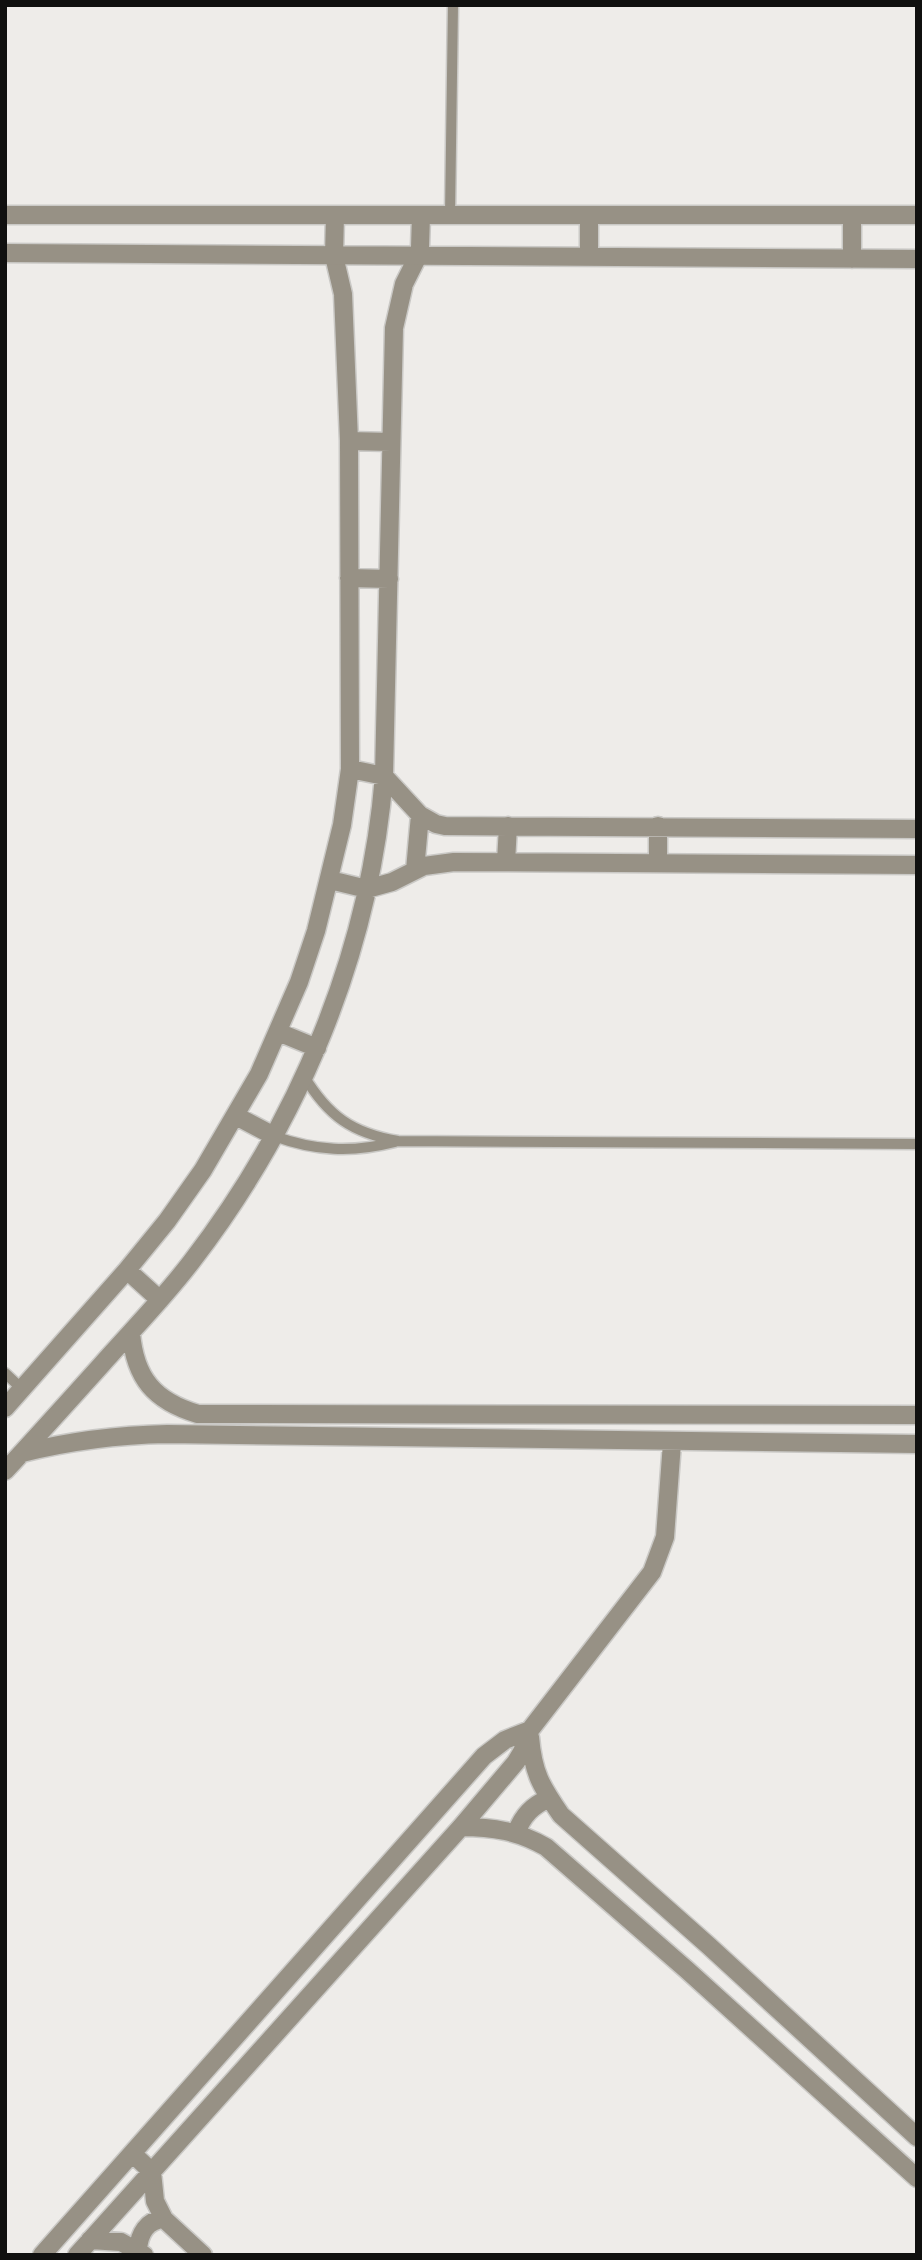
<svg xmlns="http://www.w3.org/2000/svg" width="922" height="2260" viewBox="0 0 922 2260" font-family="'Open Sans',sans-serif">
	<rect width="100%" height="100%" fill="#eeece9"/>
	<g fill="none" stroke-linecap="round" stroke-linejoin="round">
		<defs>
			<path id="service" d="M450 215 453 5
				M304 1076C328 1116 352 1133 398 1141L917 1144
				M274 1136C315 1151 352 1153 395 1142
				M5 1373 22 1389"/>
			<path id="minor" d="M349 441 391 442
				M349 578 389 579
				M350 769 384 776 420 815 436 824 445 826 917 829
				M506 862 508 826
				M658 863V826
				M415 870 420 815
				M330 880 367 889 392 882 424 866 454 862 917 865
				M278 1032 317 1048
				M236 1116 274 1136
				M127 1270 160 1300
				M131 1333C135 1378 154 1401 198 1414L917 1415
				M5 1408 127 1270 167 1221 203 1170 259 1074 299 982 316 931 342 825 350 769 349 441 343 294 334 256
				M22 1453C70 1441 118 1435 167 1434L917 1444
				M5 1471C41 1432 76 1393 112 1353 139 1323 167 1294 192 1261 299 1122 370 952 384 776L394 328 404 284 418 256
				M530 1737C533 1773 541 1786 561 1815L709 1946 917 2137
				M461 1827C493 1827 518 1831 546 1847L687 1970 917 2178
				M516 1833C523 1815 532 1806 549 1798
				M133 2154 152 2172 155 2201 164 2219 203 2255
				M90 2240 121 2242 144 2255
				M138 2250C139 2234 147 2220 164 2219
				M42 2255 484 1756 505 1740 530 1730
				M77 2255 461 1827 516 1762 522 1752 530 1730 652 1572 665 1537 672 1443"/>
			<path id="tertiary" d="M5 215H917
				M5 253 917 259
				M334 256 335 215
				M418 256 420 248 421 215
				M589 257V215
				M852 259V215"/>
		</defs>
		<use href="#service" stroke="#cac9c6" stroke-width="13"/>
		<use href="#minor" stroke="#cac9c6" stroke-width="21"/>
		<use href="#tertiary" stroke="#cac9c6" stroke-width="21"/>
		<use href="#service" stroke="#979185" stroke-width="10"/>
		<use href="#minor" stroke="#979185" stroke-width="18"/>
		<use href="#tertiary" stroke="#979185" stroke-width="18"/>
	</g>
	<rect width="922" height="2260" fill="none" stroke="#10100f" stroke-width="14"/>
</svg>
